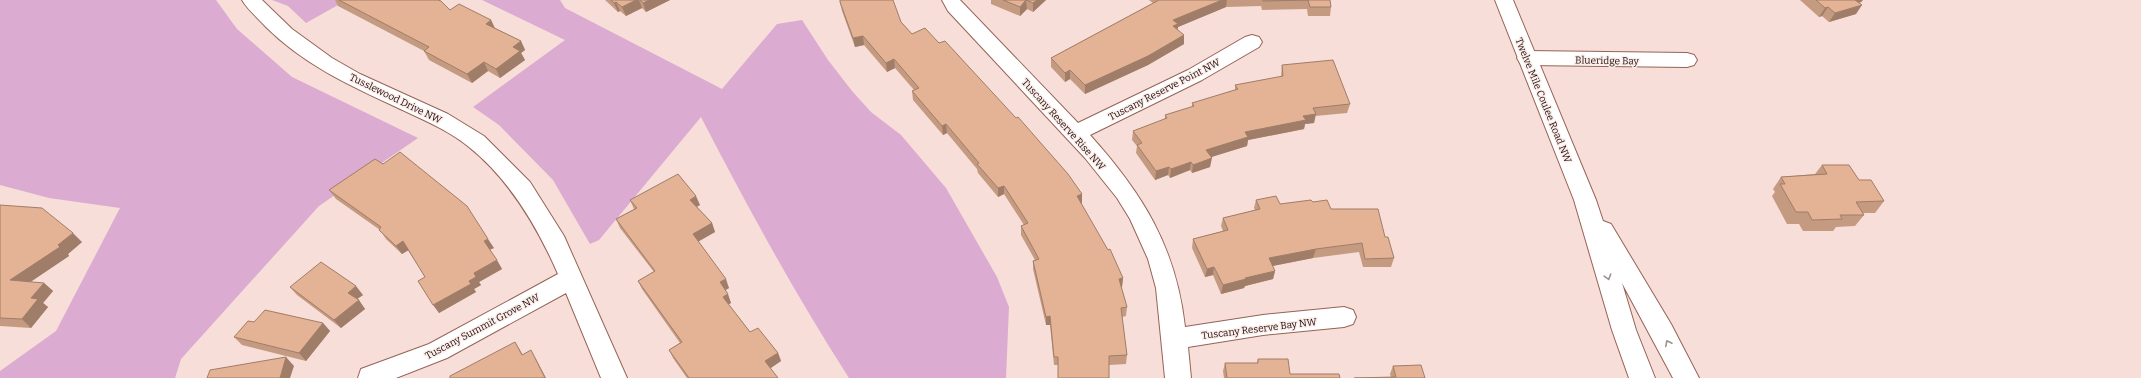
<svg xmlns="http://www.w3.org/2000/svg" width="2141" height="378" viewBox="0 0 2141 378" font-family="Bitter,serif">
	<rect width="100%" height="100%" fill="#f7ded8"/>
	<path fill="#dbabd2" d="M0 0H216L237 29 292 77 418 138 319 206 181 359 175 378H0V371L56 331 120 208 49 198 0 185Z
		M272 0H347L306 23 288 6Z
		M482 0H560L565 8 722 89 777 24 802 20 828 60 852 91 871 112 901 135 946 188 997 277 1009 307 1006 378H849C795 294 747 206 701 117L599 240 590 244 553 180 499 125 473 107 565 40Z"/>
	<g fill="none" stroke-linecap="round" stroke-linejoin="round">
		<defs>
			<path id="minor" d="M242 0H262L292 29 332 58 360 74 448 114 484 136 530 182 564 236 627 378H601L566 293 447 358 396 378H358L361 369 429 344 558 274C537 226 510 180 469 147 447 129 419 118 394 106 348 85 302 63 266 27 258 18 248 10 242 0Z
				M942 0H960L1078 123 1188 70 1245 37 1252 35 1259 37 1262 42 1259 47 1202 80 1090 135C1143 194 1176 247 1185 327L1263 315 1344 307 1353 310 1356 317 1353 324 1344 327 1263 335 1188 347 1191 378H1165L1156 288 1148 259 1130 219 1117 198 1085 158 948 11Z
				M1527 51 1687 53 1694 55 1697 60 1694 65 1687 67 1527 65 1520 63 1517 58 1520 53Z"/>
			<path id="tertiary" d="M1495 0H1513L1596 200 1603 221 1611 224 1671 324 1699 378H1673L1622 283 1636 330 1655 378H1629L1612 330 1574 200Z"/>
		</defs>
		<use href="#minor" stroke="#966256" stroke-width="2"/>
		<use href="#tertiary" stroke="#966256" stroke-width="2"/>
		<use href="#minor" fill="#fff" fill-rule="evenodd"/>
		<use href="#tertiary" fill="#fff" fill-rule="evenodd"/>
	</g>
	<path fill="#c49a80" d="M335 0H438L450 10 491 20 495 28 521 41 525 50 521 53 525 60 500 78 488 71 472 83 429 60 424 51 338 6Z
		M605 0H670L646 12 642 8 626 16 620 11 618 12Z
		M991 0H1046L1033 12 1027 9 1020 16 991 4Z
		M1149 0H1330L1331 7 1330 16H1308L1307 9 1262 10 1261 6 1226 7 1178 27 1177 30 1184 35V44L1148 65 1085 94 1070 79 1065 82 1051 67V58L1153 3Z
		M1800 0H1863L1861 2 1859 3 1856 14 1829 22 1822 16 1819 17Z
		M840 2 901 22 912 34 1082 203 1081 204 1123 278 1122 287H1121L1127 307 1126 316 1122 317 1127 355 1126 364 1109 365H1054L1050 325H1046L1033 269V261L1035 260 1021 235V226L1024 225 1004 194 998 197 978 173 977 169 947 133 943 135 913 100 912 91 914 90 895 68 887 72 864 45 855 47 842 11Z
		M1282 65 1350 104 1347 113 1315 116 1314 123 1305 124 1304 129 1248 140 1247 146 1211 157 1210 167 1192 173 1190 170 1170 178 1168 175 1155 180 1136 153 1137 146 1132 140 1133 131 1165 119V115L1192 107V103L1235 90V85L1281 77Z
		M1822 165 1859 180 1884 201 1875 213H1863L1864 215 1855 226 1836 227 1833 231H1803L1799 224H1787L1772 196 1775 192 1773 189 1781 177 1815 174Z
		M329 190 494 248 489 250 502 269 479 282 481 285 474 289 476 292 439 313 425 277 408 250 402 254 386 239 380 230 336 199Z
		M630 200 700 205 697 207 712 223 715 232 698 241 729 288 725 290 731 303 728 304 750 332 778 353 781 361 770 368 778 378H687L673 358 669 350 680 343 642 289 638 281 654 272 620 228 616 219 634 209Z
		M1256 200 1280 204 1313 202 1331 209 1385 237 1394 258 1391 267H1363L1359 252 1313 258 1272 266 1275 271 1273 279 1245 286 1244 288 1221 294 1213 275 1205 277 1192 248 1193 239 1223 231 1221 226 1223 218 1255 210 1254 208Z
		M0 205 82 242 68 254 69 256 30 282 44 283 53 291 43 303 48 307 31 328 0 326Z
		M290 287 363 295 357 299 365 309 341 328 297 295Z
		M254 322 323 323 330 331 306 361 242 345 234 337Z
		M1258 359 1290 374 1340 378H1224L1223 371 1225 363H1257Z
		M1393 366 1425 378 1391 377 1390 374Z"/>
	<path fill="#a07d68" d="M636 0H639L642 8 626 16 622 7Z
		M649 0H670L646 12 643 3Z
		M1026 0 1027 9 1020 16V7Z
		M1037 0H1046L1033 12V3Z
		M1222 0H1227L1226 7 1178 27 1177 33 1173 29V20Z
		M1851 0H1863L1861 2 1846 7Z
		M616 2 620 11 618 12 614 3Z
		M1862 5 1856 14 1829 22 1835 13Z
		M1828 7 1822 16 1819 17 1825 8Z
		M491 20 495 29 486 24Z
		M1184 35V44L1148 65 1085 94V85Z
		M863 36 864 45 855 47 853 38Z
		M521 41 525 50 521 53 525 60 500 78 496 69 513 47Z
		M894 59 895 68 887 72 886 63Z
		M484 62 488 71 472 83 467 74Z
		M1070 70V79L1065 82V73Z
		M1316 114 1314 123 1305 124 1304 129 1248 140 1247 146 1205 159 1206 150 1245 132 1303 116Z
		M946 124 947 133 943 135 942 126Z
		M1212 158 1210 167 1192 173 1193 165Z
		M1191 162 1190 170 1170 178 1171 169Z
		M1169 167 1168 175 1155 180 1156 171Z
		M1004 186V194L998 197V188Z
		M1082 194V203L1076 205 1077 196Z
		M696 196 700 205 694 208 690 200Z
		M712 223 715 232 696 243 693 234Z
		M73 233 82 242 68 254 69 256 20 289 10 280 58 245Z
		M488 239 494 248 489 250 484 241Z
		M403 241 409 250 402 254 396 246Z
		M1316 249 1313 258 1267 267 1269 258Z
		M497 260 502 269 479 282 481 285 474 289 476 292 439 313 433 305 469 281 474 273Z
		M1214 267 1213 275 1205 277 1207 269Z
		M1275 271 1273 279 1245 286 1244 288 1221 294 1223 285 1245 278Z
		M1123 278 1122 287 1119 288V279Z
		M726 279 729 288 724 291 720 282Z
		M44 283 53 291 43 303 48 307 31 328 22 319 31 298Z
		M356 286 363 295 354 301 348 293Z
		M728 294 731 303 726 306 723 297Z
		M359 300 365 309 341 328 334 320Z
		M1050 316V325H1046V317Z
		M323 323 330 331 306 361 299 353Z
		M515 342 520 350 527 363 522 355Z
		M531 350 536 359 546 378H545Z
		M778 353 781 361 768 370 765 361Z
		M286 357 294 366 290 378H280Z"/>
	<path fill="#e4b395" stroke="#a07d68" d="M339 0H438L441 1 450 10 459 4 491 20 486 24 521 41 513 47 520 51 496 69 484 62 467 74 424 51 429 47Z
		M611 0H636L622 7 616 2 614 3Z
		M640 0H649L643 3Z
		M840 0H893L901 22 912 34 925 28 939 43 945 41 1016 118 1018 117 1068 174 1082 194 1077 196 1108 250 1110 249 1123 278 1119 279 1127 307 1121 308 1127 355 1109 356V378H1058V357H1054L1050 316 1046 317 1033 261 1039 259 1021 226 1028 223 1004 186 998 188 977 164 979 163 946 124 942 126 912 91 919 88 894 59 886 63 863 36 853 38 840 2Z
		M1003 0H1037L1033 3 1026 0 1020 7Z
		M1159 0H1222L1173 20 1178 24 1173 26 1184 35 1148 56 1085 85 1070 70 1065 73 1051 58Z
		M1263 0H1330L1331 7H1310L1308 0 1263 1Z
		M1816 0H1855L1862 5 1835 13 1828 7 1825 8Z
		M1333 60 1350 104 1313 108 1316 114 1303 116 1306 120 1245 132 1248 137 1206 150 1212 158 1193 165 1191 162 1171 169 1169 167 1156 171 1137 145 1142 143 1133 131 1167 118 1165 115 1194 106 1192 103 1238 89 1235 85 1283 76 1282 65Z
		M400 152 467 206 488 239 484 241 497 260 474 273 476 277 469 281 471 284 433 305 418 281 425 277 403 241 396 246 379 230 381 227 329 190 375 159 383 164Z
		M1822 165H1849L1859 180H1871L1884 201 1856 202 1864 215H1840L1842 219 1812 220 1808 212H1796L1780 184H1785L1781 177 1827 174Z
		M678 174 696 196 690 200 712 223 693 234 726 279 720 282 728 294 723 297 750 332 758 328 778 353 765 361 778 378H689L669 350 682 342 638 281 655 271 616 219 637 208 630 200Z
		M1276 196 1280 204 1311 200 1313 202 1327 200 1331 209H1378L1385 237H1388L1394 258 1365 259 1362 243 1316 249 1269 258 1275 271 1245 278 1246 279 1223 285 1214 267 1207 269 1193 239 1228 230 1223 218 1260 209 1256 200Z
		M0 205 42 208 73 233 58 245 60 247 10 280 44 283 31 298 38 299 22 319 0 318Z
		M321 262 356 286 348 293 359 300 334 320 290 287Z
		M265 310 323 323 299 353 234 337 248 321 254 322Z
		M515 342 522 355 531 350 545 378H450V376Z
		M286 357 280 378H207L210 370Z
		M1258 359H1288L1290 374H1339L1340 378H1227L1225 363H1258Z
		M1421 365 1425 378H1354L1396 377 1393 366Z"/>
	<defs><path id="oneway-chevron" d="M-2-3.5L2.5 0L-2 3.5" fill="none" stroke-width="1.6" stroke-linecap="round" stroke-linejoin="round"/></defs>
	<g stroke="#9c9391">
		<use href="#oneway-chevron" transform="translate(1608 277) rotate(73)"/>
		<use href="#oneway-chevron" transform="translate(1668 343) rotate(-117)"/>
	</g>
	<g text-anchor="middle" stroke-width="3" stroke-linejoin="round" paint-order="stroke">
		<g font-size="10" fill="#230f0b" stroke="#fbeeeb">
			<text transform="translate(1607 60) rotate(1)" y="4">Blueridge Bay</text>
			<text transform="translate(1164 89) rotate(-27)" y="4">Tuscany Reserve Point NW</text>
			<text transform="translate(396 98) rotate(26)" y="4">Tusslewood Drive NW</text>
			<text transform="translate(1544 100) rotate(68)" y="4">Twelve Mile Coulee Road NW</text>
			<text transform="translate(1064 124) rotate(48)" y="4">Tuscany Reserve Rise NW</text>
			<text transform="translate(482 326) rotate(-28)" y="4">Tuscany Summit Grove NW</text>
			<text transform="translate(1259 328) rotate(-7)" y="4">Tuscany Reserve Bay NW</text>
		</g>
	</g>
</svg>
